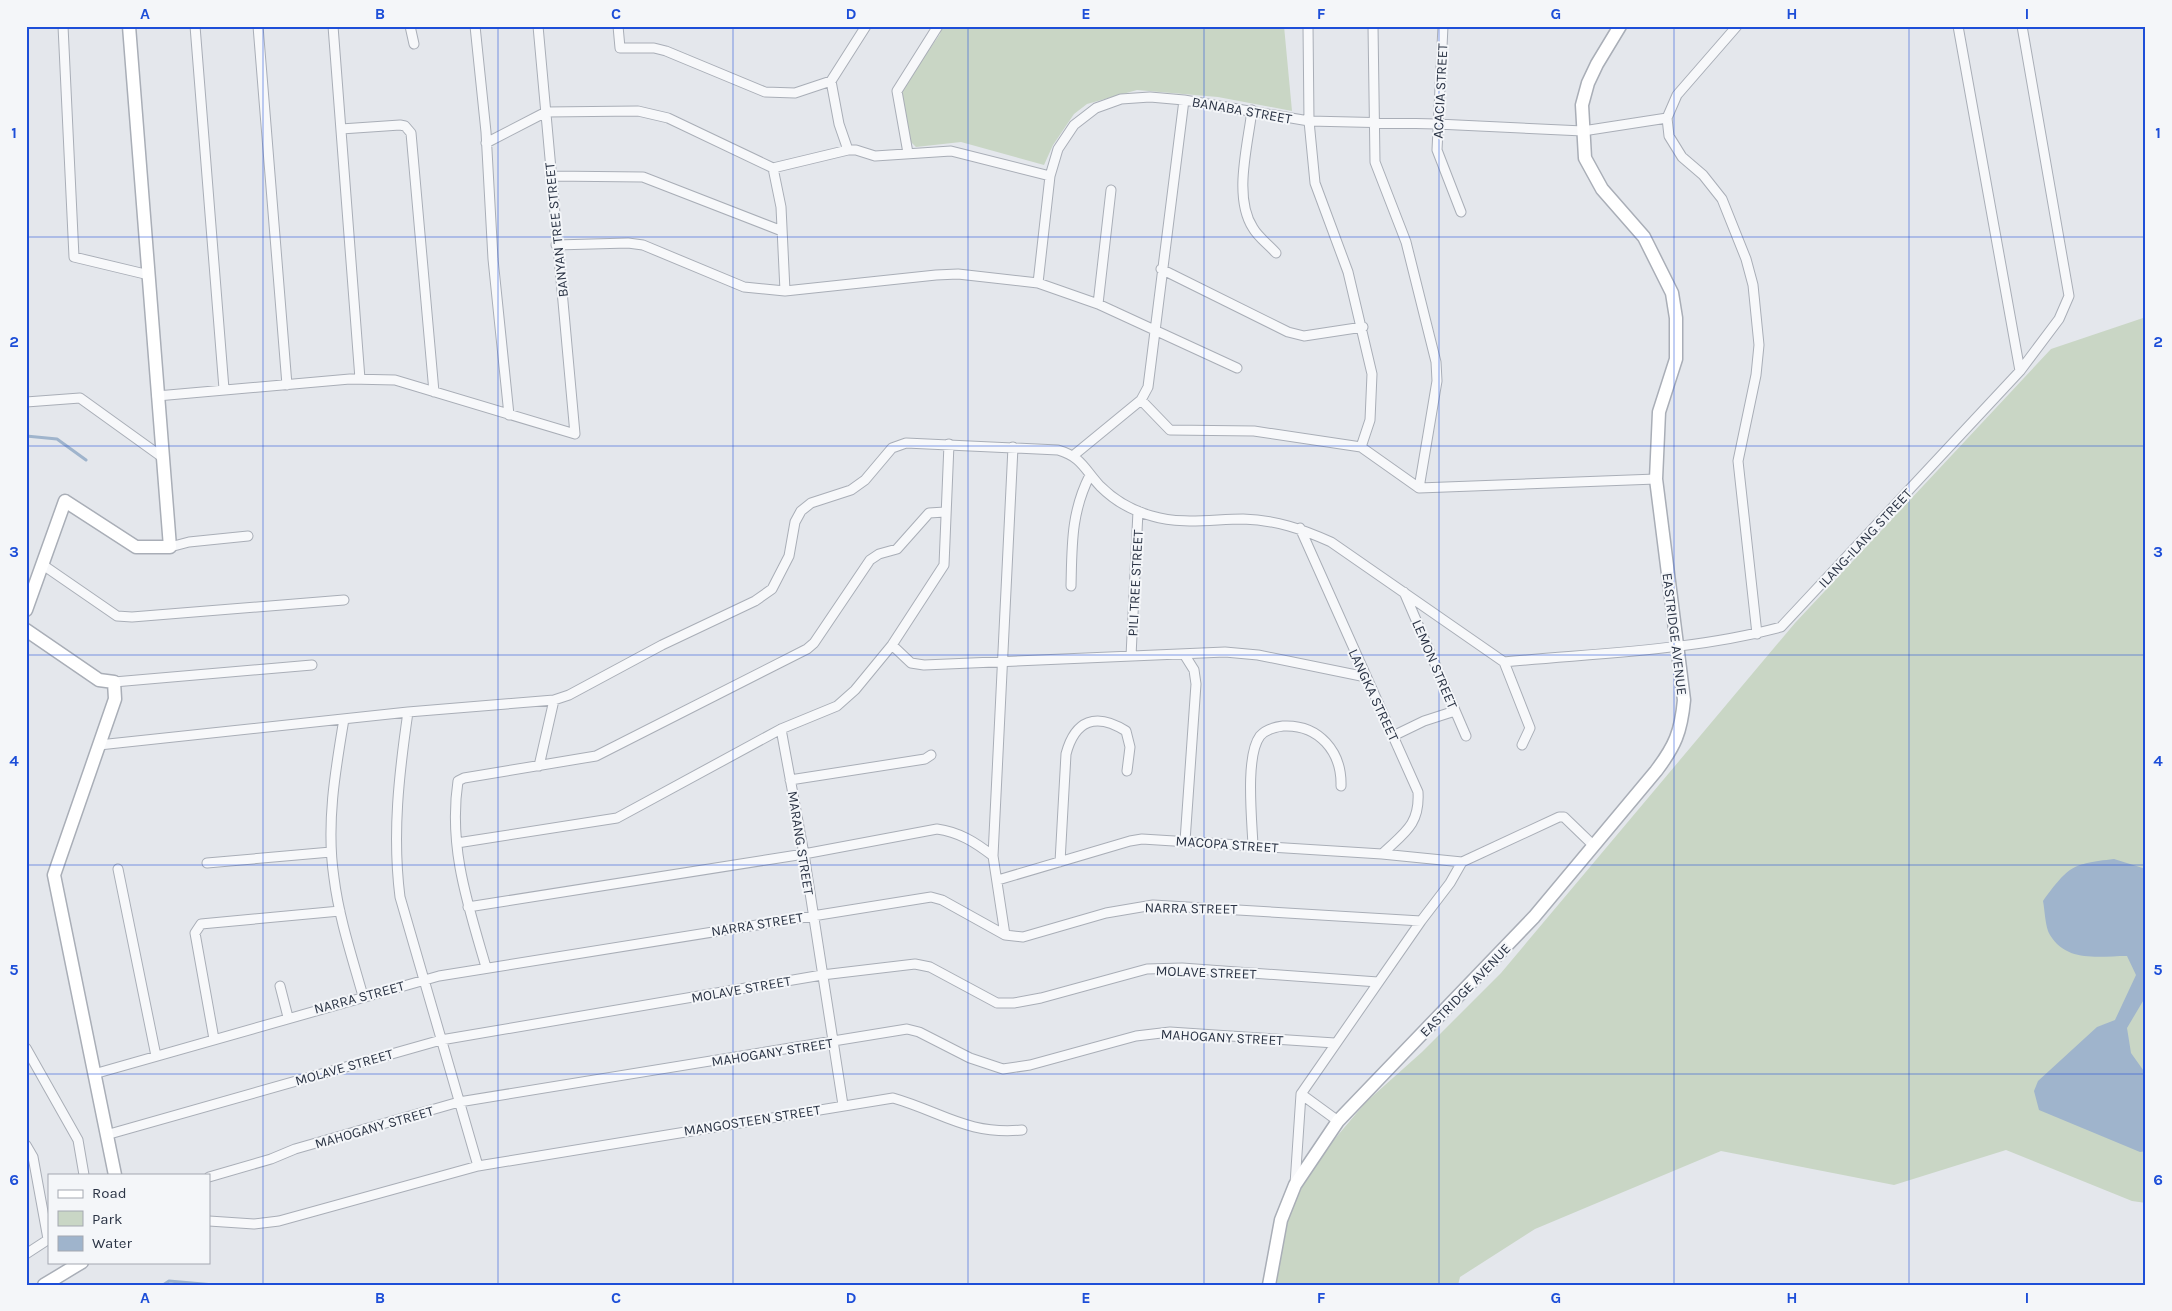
<svg xmlns="http://www.w3.org/2000/svg" width="2172" height="1311" viewBox="0 0 2172 1311" font-family="Karla,sans-serif">
	<rect width="100%" height="100%" fill="#e4e7ec"/>
	<path fill="#c9d6c5" d="M942 26H1284L1292 111 1218 97 1137 90 1087 104 1074 114 1053 145 1044 165 961 142 916 147 911 142 900 92 940 34Z
		M2146 317V1203L2132 1201 2006 1150 1894 1185 1721 1151 1535 1229 1460 1277 1458 1285H1275L1288 1217 1303 1185 1327 1148 1366 1102 1422 1052 1501 973 1795 623 2051 349Z"/>
	<path fill="#9fb4cc" d="M2114 859 2146 869V996L2127 1028 2131 1053 2146 1074V1151L2140 1152 2039 1110 2034 1091 2038 1081 2097 1027 2115 1020 2136 975 2127 956C2099 956 2067 963 2050 935 2045 927 2045 911 2043 901 2069 866 2071 864 2114 859Z"/>
	<g fill="none" stroke-linecap="round" stroke-linejoin="round">
		<path stroke="#9fb4cc" stroke-width="3" d="M26 436 57 439 86 460
			M163 1285 169 1281 214 1285"/>
		<defs>
			<path id="street" d="M63 26 74 257 149 275
				M195 26 224 389
				M258 26 287 385
				M333 26 360 379
				M410 26 414 44
				M475 26 486 132 493 259 509 415
				M618 26 620 48H654L666 51 765 92 795 93 831 81
				M1308 26 1309 121 1315 183 1348 272 1372 374 1370 420 1361 447
				M1373 26 1375 162 1406 242 1436 362 1437 381 1419 488
				M1443 26 1437 150 1461 212
				M1737 26 1677 95 1667 118 1669 136 1682 157 1703 175 1722 199 1746 259 1753 285 1759 345 1756 375 1738 461 1757 634
				M1958 26 2020 371
				M1252 110C1248 145 1233 197 1253 228 1258 237 1269 245 1276 253
				M341 129 400 125 405 126 411 133 434 392
				M486 143 546 112 638 111 668 118 773 168 848 150H856L875 156 951 151 1050 176
				M848 150 839 124 831 81 866 26
				M908 153 897 91 938 26
				M773 168 781 207 785 291
				M550 176 643 177 782 231
				M556 245 628 243 643 245 744 287 785 291 936 275 958 274 1038 283 1098 304 1237 368
				M1161 269 1288 332 1304 336 1363 327
				M1038 283 1050 176 1058 149 1074 125 1096 108 1121 99 1150 97 1184 100 1309 121 1437 124 1583 131 1667 118
				M1098 304 1111 190
				M157 396 350 379 395 380 575 434 538 26
				M1141 400 1170 430 1254 431 1361 447 1419 488 1656 479
				M26 402 80 398 162 457
				M1074 455 1141 400 1148 387 1184 100
				M1300 528 1418 792C1420 825 1404 833 1382 854
				M170 547 189 542 248 536
				M43 565 117 616 132 617 344 600
				M1071 586C1072 545 1071 512 1090 475
				M1404 592 1466 736
				M892 645 911 663 924 665 1225 652 1258 655 1366 677
				M1184 654 1194 670 1196 684 1185 841
				M1131 656 1138 511
				M1504 662 1530 728 1522 745
				M114 682 312 665
				M408 712C399 774 392 834 400 897L478 1166
				M344 719C335 772 326 825 334 878 339 918 352 957 363 996
				M781 729 804 854 843 1105
				M1393 736 1424 721 1455 711
				M99 745 408 712 554 700 569 695 662 645 755 601 772 589 789 556 795 522 801 511 811 503 851 490 865 480 892 448 906 443 1058 450C1082 457 1084 469 1100 486 1114 500 1133 511 1152 516 1181 525 1214 519 1243 519 1276 520 1302 529 1331 542L1504 662C1596 653 1692 651 1781 627L2020 371 2059 319 2069 296 2022 26
				M539 766 554 700
				M790 780 925 759 931 755
				M457 843 617 818 781 729 837 706 855 690 892 645 944 565 949 444
				M1253 846C1252 820 1245 756 1260 736 1266 729 1275 727 1283 726 1319 724 1342 752 1341 786
				M1060 862 1066 754C1075 720 1096 712 1126 731L1130 747 1127 771
				M1462 862 1559 817H1564L1593 845
				M207 863 331 852
				M118 869 156 1056
				M998 880 1130 841 1142 839 1382 854 1462 862
				M468 907 804 854 937 829C959 832 975 842 993 856
				M1005 935 993 856 1013 447
				M486 967C468 905 448 847 458 781L464 778 596 756 807 649 814 643 870 560 879 554 897 549 929 513 945 512
				M280 986 288 1017
				M214 1039 195 933 201 924 340 911
				M26 1048 78 1140 84 1175
				M94 1074 439 976 931 897 942 900 1005 935 1023 937 1106 913 1153 905 1421 921
				M1301 1094 1421 921 1450 883 1462 862
				M1301 1094 1338 1121
				M106 1135 441 1040 822 975 915 964 930 967 997 1003H1014L1041 998 1147 969 1182 968 1378 982
				M26 1145 33 1157 48 1239
				M209 1177 271 1159 295 1149 459 1102 907 1029 919 1032 970 1058 1003 1069 1030 1065 1136 1036 1170 1032 1335 1043
				M1295 1184 1301 1094
				M209 1221 254 1224 279 1221 478 1166 893 1098C942 1112 967 1135 1022 1130
				M26 1254 49 1239"/>
			<path id="secondary" d="M26 610 65 501 136 547H170L129 26
				M26 630 99 680 114 682 115 699 54 875 115 1175
				M44 1285 82 1262
				M1269 1285 1281 1220 1295 1185 1338 1121 1534 917 1656 771C1675 746 1681 732 1684 700L1656 479 1659 412 1676 359V318L1672 293 1644 237 1602 189 1585 158 1582 105 1588 83 1597 64 1620 26"/>
		</defs>
		<use href="#street" stroke="#a9aeb7" stroke-width="11"/>
		<use href="#secondary" stroke="#a9aeb7" stroke-width="15"/>
		<use href="#street" stroke="#f7f8fa" stroke-width="9"/>
		<use href="#secondary" stroke="#fff" stroke-width="12"/>
	</g>
	<path fill="none" stroke="#1d4ed8" stroke-width="1" stroke-opacity="0.55" d="M263 26V1285M498 26V1285M733 26V1285M968 26V1285M1204 26V1285M1439 26V1285M1674 26V1285M1909 26V1285M26 237H2146M26 446H2146M26 655H2146M26 865H2146M26 1074H2146"/>
	<g text-anchor="middle" stroke-width="4" stroke-linejoin="round" paint-order="stroke">
		<g font-size="14" fill="#2b3445" stroke="#f4f6f9">
			<text transform="translate(1440 91) rotate(-87)" y="5">ACACIA STREET</text>
			<text transform="translate(1242 110) rotate(10)" y="5">BANABA STREET</text>
			<text transform="translate(556 230) rotate(-96)" y="5">BANYAN TREE STREET</text>
			<text transform="translate(1865 538) rotate(-47)" y="5">ILANG-ILANG STREET</text>
			<text transform="translate(1135 583) rotate(-87)" y="5">PILI TREE STREET</text>
			<text transform="translate(1675 634) rotate(83)" y="5">EASTRIDGE AVENUE</text>
			<text transform="translate(1435 664) rotate(67)" y="5">LEMON STREET</text>
			<text transform="translate(1374 695) rotate(65)" y="5">LANGKA STREET</text>
			<text transform="translate(801 843) rotate(81)" y="5">MARANG STREET</text>
			<text transform="translate(1227 844) rotate(4)" y="5">MACOPA STREET</text>
			<text transform="translate(1191 908) rotate(1)" y="5">NARRA STREET</text>
			<text transform="translate(757 924) rotate(-9)" y="5">NARRA STREET</text>
			<text transform="translate(1206 972) rotate(2)" y="5">MOLAVE STREET</text>
			<text transform="translate(741 989) rotate(-10)" y="5">MOLAVE STREET</text>
			<text transform="translate(1465 990) rotate(-46)" y="5">EASTRIDGE AVENUE</text>
			<text transform="translate(359 997) rotate(-15)" y="5">NARRA STREET</text>
			<text transform="translate(1222 1037) rotate(3)" y="5">MAHOGANY STREET</text>
			<text transform="translate(772 1052) rotate(-9)" y="5">MAHOGANY STREET</text>
			<text transform="translate(344 1067) rotate(-16)" y="5">MOLAVE STREET</text>
			<text transform="translate(752 1120) rotate(-9)" y="5">MANGOSTEEN STREET</text>
			<text transform="translate(374 1127) rotate(-16)" y="5">MAHOGANY STREET</text>
		</g>
	</g>
	<rect width="2172" height="1311" fill="none" stroke="#f4f6f9" stroke-width="55"/>
	<rect x="48" y="1174" width="162" height="90" fill="#f4f6f9" stroke="#a4a8b1"/>
	<rect x="58" y="1190" width="25" height="8" fill="#ffffff" stroke="#a4a8b1"/>
	<text x="92" y="1198" font-size="15" fill="#2b3445">Road</text>
	<rect x="58" y="1211" width="25" height="15" fill="#c9d6c5" stroke="#a4a8b1"/>
	<text x="92" y="1224" font-size="15" fill="#2b3445">Park</text>
	<rect x="58" y="1236" width="25" height="15" fill="#9fb4cc" stroke="#a4a8b1"/>
	<text x="92" y="1248" font-size="15" fill="#2b3445">Water</text>
	<rect x="28" y="28" width="2116" height="1256" fill="none" stroke="#1d4ed8" stroke-width="2"/>
	<g font-size="16" text-anchor="middle" font-weight="bold" fill="#1d4ed8">
		<text x="145" y="19">A</text>
		<text x="380" y="19">B</text>
		<text x="616" y="19">C</text>
		<text x="851" y="19">D</text>
		<text x="1086" y="19">E</text>
		<text x="1321" y="19">F</text>
		<text x="1556" y="19">G</text>
		<text x="1792" y="19">H</text>
		<text x="2027" y="19">I</text>
		<text x="14" y="138">1</text>
		<text x="2158" y="138">1</text>
		<text x="14" y="347">2</text>
		<text x="2158" y="347">2</text>
		<text x="14" y="557">3</text>
		<text x="2158" y="557">3</text>
		<text x="14" y="766">4</text>
		<text x="2158" y="766">4</text>
		<text x="14" y="975">5</text>
		<text x="2158" y="975">5</text>
		<text x="14" y="1185">6</text>
		<text x="2158" y="1185">6</text>
		<text x="145" y="1303">A</text>
		<text x="380" y="1303">B</text>
		<text x="616" y="1303">C</text>
		<text x="851" y="1303">D</text>
		<text x="1086" y="1303">E</text>
		<text x="1321" y="1303">F</text>
		<text x="1556" y="1303">G</text>
		<text x="1792" y="1303">H</text>
		<text x="2027" y="1303">I</text>
	</g>
</svg>
